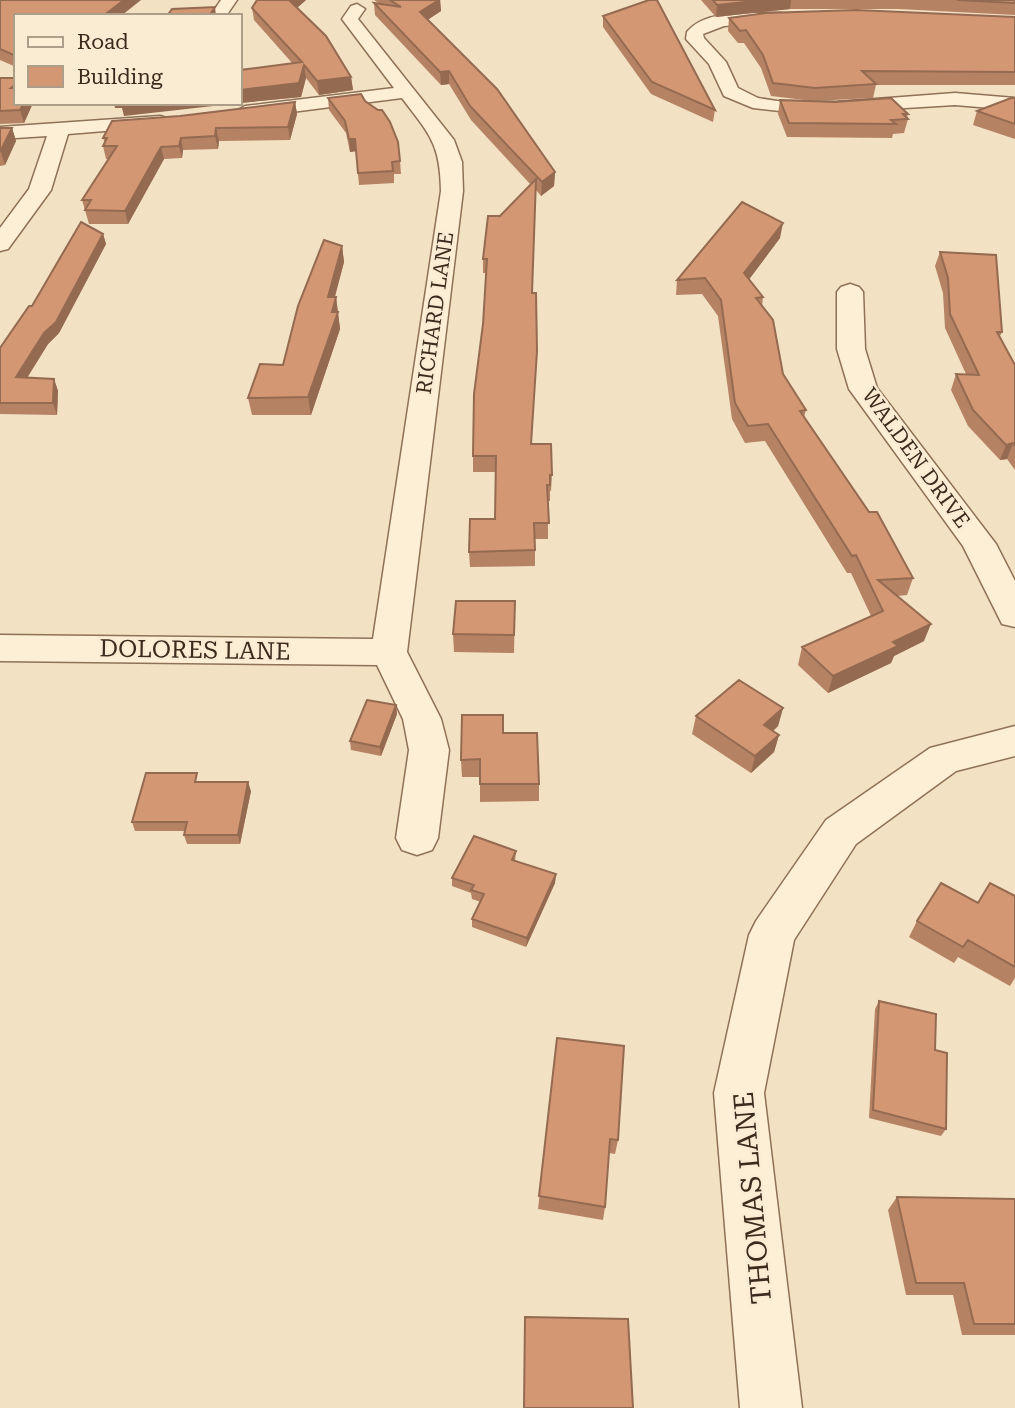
<svg xmlns="http://www.w3.org/2000/svg" width="1015" height="1408" viewBox="0 0 1015 1408" font-family="'Roboto Serif',serif">
	<rect width="100%" height="100%" fill="#f2e1c2"/>
	<g fill="none" stroke-linecap="round" stroke-linejoin="round">
		<defs>
			<path id="minor" d="M221 0H237L226 16H210Z
				M357 4 365 9 358 19 454 140 462 162 463 191 407 652 441 719 449 750 438 838 432 850 417 855 402 850 396 838 409 750 403 719 377 665 0 661V635L373 639 441 191C440 143 430 135 402 98L245 118 235 112 245 106 394 88 342 19 351 6Z
				M782 13 790 18 788 21 724 26 703 34 704 38 726 62 738 88 758 98 777 101 836 102 955 93 1015 98V110L955 105 806 114 753 108 724 96 709 64 686 39 687 32C706 8 754 14 782 13Z
				M160 116 167 118 170 122 167 126 68 134 51 190 8 249 0 251V228L29 189 47 136 0 139V127Z
				M850 284 859 287 863 292 865 349 877 388 996 544 1015 581V627L1002 624 963 546 849 389 837 349V292L841 287Z
				M1015 726V756L956 771 856 844 794 940 764 1093 802 1408H740L714 1093 749 935 756 921 826 820 930 748Z"/>
		</defs>
		<use href="#minor" stroke="#8e7157" stroke-width="3"/>
		<use href="#minor" fill="#fcefd6" fill-rule="evenodd"/>
	</g>
	<path fill="#b68264" d="M0 0 16 16V67L0 60Z
		M257 0H306L297 8 351 77 353 90 319 95 306 78 301 97 240 103V70L293 64 254 20 252 8Z
		M374 0H440L441 11 427 20 555 172 554 186 541 196 536 190 532 293 537 351 531 444 552 475 551 491H550V501H548V539H535V566L470 567 469 552 495 519 496 472H473V456L483 324 486 273H483V259L500 216 531 185 471 120 449 84 441 85 375 15 374 3 380 4Z
		M701 0H1015V15L898 9H790L716 17Z
		M603 16 715 110 713 122 651 94 603 27Z
		M1015 17V85H876L873 98 813 101 771 96 761 68 744 43H738L728 31 729 18Z
		M0 78 33 103 24 123 0 124Z
		M328 98 400 161 401 174H394V183L359 185 356 151 350 152 346 133 329 110Z
		M1015 98V139L973 125 977 111Z
		M780 100 908 114 907 118 908 119 904 133 893 134 892 138 787 137 778 114Z
		M295 102 297 114 290 140 219 141 218 149 183 150 182 158 164 159 128 224H89L82 200 108 159H106L103 146 105 143 103 138 180 116Z
		M0 128H12L16 141 5 165 0 166Z
		M103 234 106 244 59 333 48 344 27 378 54 379 58 391 57 415 0 414V348L32 306Z
		M780 238 749 279 763 297 762 306 783 374 806 410 804 417 913 578 907 595 897 596 924 641 894 656 891 663 828 693 798 665 802 647 871 616 851 573H847L765 441 745 443 732 419 718 316 702 294 676 295 677 280Z
		M342 246 344 262 335 297H336L340 329 311 415H252L248 398 283 365Z
		M940 252 1002 332 1000 336 1015 365V470L1007 459 1000 460 968 426 951 390 956 374H966L945 328 943 293 935 266Z
		M515 601 514 653 454 652 453 634Z
		M396 705 397 714 381 756 351 750 350 741Z
		M783 708 778 726 773 731 779 735 774 752 751 773 692 734 696 716Z
		M503 733 539 784V801L480 802V777H462L461 760Z
		M200 782 251 791 240 844H187L184 835 185 831H135L132 822Z
		M516 851 515 861 556 874 555 883 526 947 472 927V919L481 902 472 899 471 893 452 886V878Z
		M1015 896V978L1010 986 958 957 954 963 909 937 917 921 978 903Z
		M879 1001 935 1050 946 1129 941 1136 869 1118 875 1009Z
		M557 1038 618 1140 615 1154 609 1153 605 1207 603 1220 538 1209Z
		M897 1197 1015 1199V1335H962L953 1295H906L888 1210Z"/>
	<path fill="#946a51" d="M124 0H141L121 16H103Z
		M291 0H306L291 13 290 1Z
		M439 0H440L441 11 420 25V12Z
		M764 0H791L790 9 716 17 717 5Z
		M215 7 216 16H209Z
		M304 65 306 78 301 97 240 103V90Z
		M449 71V84L441 85 440 72Z
		M351 77 353 90 319 95 317 81Z
		M295 102 297 114 290 140 288 127Z
		M24 103H33L24 123 20 110Z
		M114 103H240L124 116 122 108H115Z
		M12 128 16 141 5 165 1 152Z
		M216 128 219 141 218 149 215 136Z
		M181 138 183 150 182 158 179 146Z
		M349 139H355L357 151 350 152Z
		M161 147 164 159 128 224 125 211Z
		M555 172 554 186 541 196 542 182Z
		M783 223 780 238 742 289 744 273Z
		M103 234 106 244 59 333 48 344 20 389 16 377Z
		M342 246 344 262 330 314 328 297Z
		M336 297 340 329 311 415 308 397Z
		M54 379 58 391 57 415 53 403Z
		M1013 443 1007 459 1000 460 1006 445Z
		M931 624 924 641 894 656 891 663 828 693 833 676 893 642Z
		M396 705 397 714 381 756 380 747Z
		M783 708 778 726 760 743 764 725Z
		M779 735 774 752 751 773 755 756Z
		M248 782 251 791 240 844 238 835Z
		M556 874 555 883 526 947 527 938Z"/>
	<path fill="#d49774" stroke="#946a51" stroke-width="2" d="M0 0H124L103 16H16V56L0 49Z
		M257 0H291L290 1 326 36 351 77 317 81 304 65 299 83 240 90V70L302 62 252 8Z
		M390 0H439L420 12 497 89 555 172 542 182 470 106 449 71 440 72 374 3 401 7Z
		M649 0H657L715 110 652 82 603 16Z
		M713 0H764L717 5Z
		M957 0H1015V3Z
		M215 7 209 16H167L172 9Z
		M856 10 1015 17V72L862 71 876 84 815 88 773 83 763 55 746 30 740 31 729 18 766 13Z
		M0 78H16V84L11 88H16V103H24L20 110 0 111Z
		M361 94 365 101 378 110H382L390 122 398 142 400 161 392 162 393 171 358 173 355 139H349L345 121 328 98Z
		M891 98 908 114H903L908 119 891 120 896 124 789 123 780 100 835 102Z
		M1011 98H1015V124L977 111Z
		M295 102 288 127 216 128 215 136 181 138 179 146 161 147 125 211 85 210 91 200H82L117 146H103L107 138H103L112 121 180 116Z
		M0 128H12L0 152Z
		M536 179 532 293H536L537 351 531 444H551L552 475H550V485H547L549 523H534L535 550 469 552 470 519H495L496 456H473L474 394 483 324 487 259H483L488 216H500Z
		M742 202 783 223 744 273 763 297 756 298 773 320 783 374 806 410 800 411 869 512H877L913 578 878 580 931 624 893 642 898 646 833 676 802 647 883 611 856 555 852 556 768 424 748 426 735 403 721 300 705 278 677 280Z
		M81 222 103 234 56 322 44 333 16 377 54 379 53 403H0V348L29 306H32Z
		M324 240 342 246 328 297H336L332 312H338L308 397 248 398 260 364 283 365 298 306Z
		M940 252 996 255 1002 332H997L1015 365V445L1013 443 1006 445 973 410 956 374 979 375 950 314 948 278Z
		M456 601H515L514 635 453 634Z
		M739 680 783 708 764 725 779 735 755 756 696 716Z
		M367 700 396 705 380 747 350 741Z
		M462 715H503V733H537L539 784H480V759L461 760Z
		M146 773H197L195 782H248L238 835H184L187 822H132Z
		M474 836 516 851 512 860 556 874 527 938 472 919 484 894 471 890 474 885 452 878Z
		M941 883 978 903 990 883 1015 896V967L968 940 963 947 917 921Z
		M879 1001 936 1014 935 1050 947 1053 946 1129 873 1110Z
		M557 1038 624 1046 618 1140 610 1139 605 1207 539 1196Z
		M897 1197 1015 1199V1324H974L964 1283H916Z
		M525 1317 628 1319 633 1408H524Z"/>
	<g text-anchor="middle" stroke-width="5" stroke-linejoin="round" paint-order="stroke">
		<g font-size="21" fill="#3c2a1d" stroke="#f9ecd2">
			<text transform="translate(435 313) rotate(-82)" y="7">RICHARD LANE</text>
			<text transform="translate(916 458) rotate(54)" y="7">WALDEN DRIVE</text>
		</g>
		<g font-size="24" fill="#3c2a1d" stroke="#f9ecd2">
			<text transform="translate(195 650) rotate(1)" y="8">DOLORES LANE</text>
		</g>
		<g font-size="28" fill="#3c2a1d" stroke="#f9ecd2">
			<text transform="translate(752 1198) rotate(-95)" y="10">THOMAS LANE</text>
		</g>
	</g>
	<rect x="14" y="14" width="228" height="91" fill="#f9ecd2" stroke="#ad9e8a" stroke-width="2"/>
	<rect x="28" y="37" width="35" height="10" fill="#fcefd6" stroke="#ad9e8a" stroke-width="2"/>
	<text x="77" y="49" font-size="21" fill="#3c2a1d">Road</text>
	<rect x="28" y="66" width="35" height="21" fill="#d49774" stroke="#ad9e8a" stroke-width="2"/>
	<text x="77" y="84" font-size="21" fill="#3c2a1d">Building</text>
</svg>
